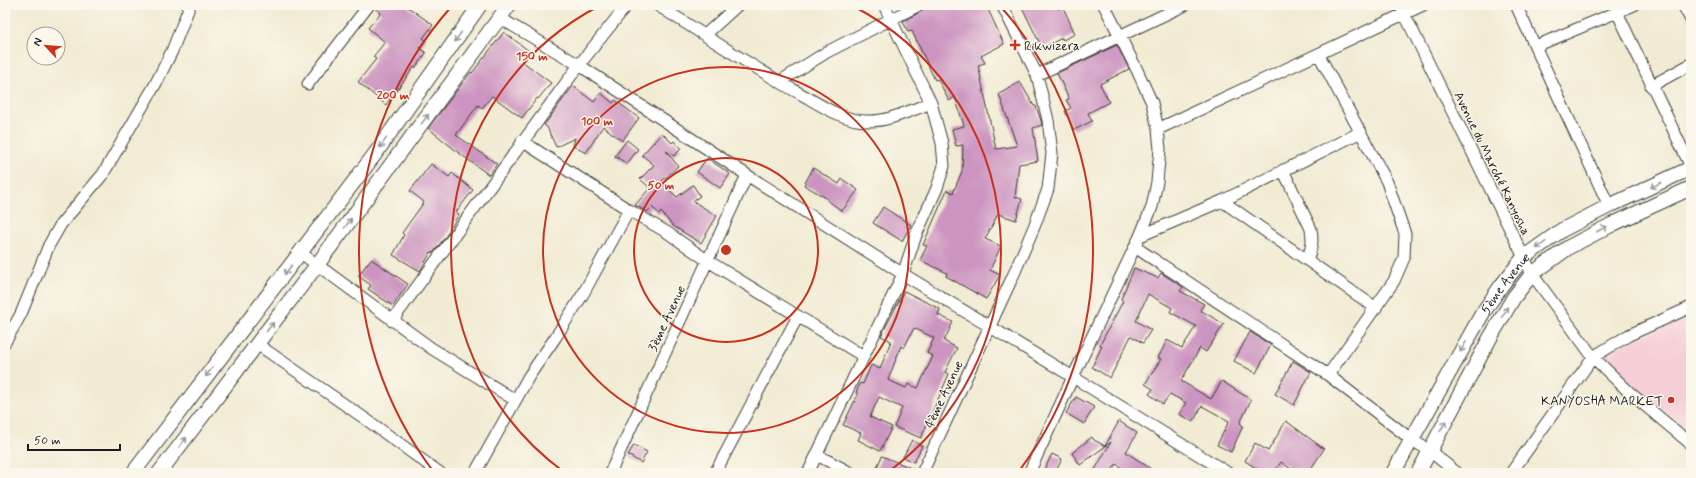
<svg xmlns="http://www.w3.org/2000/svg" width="1696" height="478" viewBox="0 0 1696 478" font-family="Mynerve,sans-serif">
	<rect width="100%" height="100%" fill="#fbf7ec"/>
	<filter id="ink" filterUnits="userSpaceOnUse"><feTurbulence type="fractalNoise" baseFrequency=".025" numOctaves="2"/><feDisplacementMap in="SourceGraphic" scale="8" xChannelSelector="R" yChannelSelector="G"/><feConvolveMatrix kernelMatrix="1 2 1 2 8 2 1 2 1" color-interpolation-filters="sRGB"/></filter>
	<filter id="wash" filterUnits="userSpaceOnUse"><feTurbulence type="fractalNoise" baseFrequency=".012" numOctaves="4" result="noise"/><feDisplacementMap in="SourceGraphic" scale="16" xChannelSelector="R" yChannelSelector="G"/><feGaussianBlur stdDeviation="0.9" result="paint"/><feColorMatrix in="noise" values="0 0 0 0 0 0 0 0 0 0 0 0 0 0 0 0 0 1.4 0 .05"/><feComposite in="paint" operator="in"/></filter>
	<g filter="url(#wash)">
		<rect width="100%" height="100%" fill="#f1ebd3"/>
		<path fill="#f6cfd6" d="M1691 316V431L1610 368 1603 353Z"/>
		<g id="blocks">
			<path fill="#cc94c0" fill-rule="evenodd" d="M376 5H405L433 25 423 38 426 40 420 48 426 53 415 68 414 67 386 105 358 82 376 59 373 57 385 42 368 28 381 13 375 8Z
				M927 5H986L1004 44 981 56 985 63 978 65 996 149 1017 146 999 94 1020 82 1034 106H1036L1041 121 1042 125 1033 128 1038 161 1019 164 1015 197 1022 199 1016 220 998 214 985 239 1001 246 990 270 1000 275 986 299 946 276 947 273 920 260 927 246 923 245 947 190 953 193 962 171 963 145 956 146 952 129 964 126 955 97 949 101 938 79 935 80 912 31 908 32 903 21 922 11Z
				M1021 5H1057L1058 9 1063 7 1075 34 1063 40 1062 38 1042 48Z
				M504 32 529 51 522 61 551 83 538 99 537 98 522 118 492 96 482 108 478 105 456 135 497 164 489 175 459 153 428 128 458 89 471 72 472 73Z
				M1117 45 1129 69 1100 84 1109 102 1088 113 1092 121 1074 130 1065 111 1071 108 1066 100 1069 99 1057 73Z
				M573 86 594 102 601 93 613 103 615 100 639 118 622 141 603 126 586 153 573 146 575 138 556 147 547 127 544 125Z
				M662 133 672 143 674 141 681 149 674 156 666 151 678 166 661 182 677 197 693 185 700 196 693 201 717 216 701 243 673 226 661 212 659 214 652 207 647 212 635 205 650 188 640 179 654 165 642 155Z
				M627 140 638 149 627 164 615 156Z
				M707 158 730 174 720 188 697 172Z
				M431 164 449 177 452 173 473 190 456 212 459 214 446 236 433 253 431 252 420 271 393 255 404 235 402 233 424 202 410 191Z
				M813 168 839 184 842 179 858 190 842 211 827 200 828 199 804 185Z
				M883 207 911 225 902 241 873 223Z
				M371 259 408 284 393 306 368 289 371 285 358 276Z
				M1134 268 1158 278 1161 273 1183 287 1180 291 1204 304 1200 310 1224 324 1206 352 1200 348 1181 381 1211 399 1222 381 1251 400 1240 423 1243 426 1231 452 1217 445 1229 421 1202 406 1193 422 1179 414 1186 403 1170 394 1163 404 1149 394 1153 389 1145 384 1161 359 1158 358 1167 340 1182 348 1196 326 1170 312 1172 308 1148 294 1136 321 1151 330 1143 343 1131 336 1110 378 1092 367 1102 346 1100 345 1123 301 1121 299Z
				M904 291 940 309 938 315 953 322 944 341 957 348 945 372 949 374 921 438 894 427 902 408 879 397 870 417 892 427 880 451 858 440 861 433 843 425 858 394 856 393 860 383 863 384 871 365 880 369 891 341 881 336ZM914 328 934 338 927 353 933 356 918 388 908 384 906 388 888 380 901 346 904 348Z
				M1250 332 1271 345 1256 373 1234 361Z
				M1293 361 1311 372 1294 405 1275 394Z
				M1076 397 1094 407 1084 424 1066 413Z
				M1119 421 1137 433 1126 452 1157 473H1130L1116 464 1110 473H1093L1111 442 1080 465 1072 453 1092 437 1094 440 1105 446Z
				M1286 421 1324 449 1308 473H1297L1281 462 1274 473H1264L1245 461 1255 443 1268 451Z
				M912 440 922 446 914 462 903 457Z
				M634 445 647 452 641 463 628 455Z
				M1052 454 1062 459 1055 473H1043Z
				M882 456 916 470 915 473H890L877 467Z"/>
		</g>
	</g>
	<g filter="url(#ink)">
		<use href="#blocks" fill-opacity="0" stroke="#3c3b37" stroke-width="1"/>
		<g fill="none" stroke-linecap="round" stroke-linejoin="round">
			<defs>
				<path id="minor" d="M657 5C707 36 756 70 808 98 825 108 846 121 867 121 888 122 911 110 931 103
					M1400 5 1532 274 1593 357 1629 392 1691 444
					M1516 5 1609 206
					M1683 5 1691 20
					M1617 12 1691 167
					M500 18 579 65 747 175 903 274 1073 377 1228 473
					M705 35 738 5
					M1536 46 1634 5
					M1319 55 1387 182 1405 234 1404 258 1394 281 1328 375
					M1037 75 1185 5
					M779 82 827 52 919 5
					M308 84 369 5
					M1651 86 1691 64
					M1158 129 1423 5
					M522 141 629 210 668 233 708 261 863 356
					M1283 170 1311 229C1313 241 1312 248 1307 260
					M1222 201 1376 308
					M1140 236 1222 201 1361 132
					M1135 247 1328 375 1412 440 1430 451 1457 473
					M301 253 431 348 515 400
					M392 321 579 65 627 5
					M5 342 21 314 49 245 61 224 103 174 155 85 172 51 190 5
					M257 344 367 420 440 473
					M817 455 851 473
					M475 473 529 376 555 338 583 294 629 210
					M610 473 747 175
					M715 473 798 316
					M808 473 903 274 916 235 937 188 944 166 942 143 931 103 884 5
					M922 473 1013 276 1034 227 1048 189 1052 153 1048 120 1037 75 1002 5
					M1029 473 1073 377 1140 236 1152 207 1157 182 1160 149 1158 129 1152 103 1137 70 1104 5
					M1511 473 1593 357 1629 335 1691 307"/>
				<g id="tertiary">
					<path d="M133 473 375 154 480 5"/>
					<path d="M159 473 317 265 509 5"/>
					<path id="s1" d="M1393 473 1482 314 1501 286 1524 257 1562 230 1609 206 1691 168"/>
					<path d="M1418 473 1490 338 1514 297 1532 274 1569 247 1613 224 1691 188"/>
				</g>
			</defs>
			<use href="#minor" stroke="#3c3b37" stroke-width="13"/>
			<use href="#tertiary" stroke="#3c3b37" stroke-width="16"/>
			<use href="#minor" stroke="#fff" stroke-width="11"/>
			<use href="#tertiary" stroke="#fff" stroke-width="14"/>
		</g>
		<defs><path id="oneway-shaft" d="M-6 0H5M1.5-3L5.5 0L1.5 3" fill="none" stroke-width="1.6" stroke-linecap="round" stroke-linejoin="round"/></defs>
		<g stroke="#999">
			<use href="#oneway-shaft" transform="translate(458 37) rotate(125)"/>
			<use href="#oneway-shaft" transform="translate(425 119) rotate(-54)"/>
			<use href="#oneway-shaft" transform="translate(383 143) rotate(125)"/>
			<use href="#oneway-shaft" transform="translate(1656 185) rotate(155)"/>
			<use href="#oneway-shaft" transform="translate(348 223) rotate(-54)"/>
			<use href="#oneway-shaft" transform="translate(1602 229) rotate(-28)"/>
			<use href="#oneway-shaft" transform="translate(1541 245) rotate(145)"/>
			<use href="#oneway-shaft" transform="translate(288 270) rotate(128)"/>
			<use href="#oneway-shaft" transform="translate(1505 312) rotate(-59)"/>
			<use href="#oneway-shaft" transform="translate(270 327) rotate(-52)"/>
			<use href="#oneway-shaft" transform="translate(1463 347) rotate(120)"/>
			<use href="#oneway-shaft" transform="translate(209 372) rotate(127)"/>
			<use href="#oneway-shaft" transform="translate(1443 426) rotate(-63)"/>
			<use href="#oneway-shaft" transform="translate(183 442) rotate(-53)"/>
		</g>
	</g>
	<g fill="none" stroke="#c8321e" stroke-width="2">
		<circle cx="726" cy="250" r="92"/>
		<circle cx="726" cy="250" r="183"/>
		<path d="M564 472A275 275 0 0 1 599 6M853 6A275 275 0 0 1 888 472"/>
		<path d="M433 471A367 367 0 0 1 451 7M1001 7A367 367 0 0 1 1019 471"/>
	</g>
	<g fill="#c8321e" stroke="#fbf7ec" stroke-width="1.5">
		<path d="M1013 39h4v4h4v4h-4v4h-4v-4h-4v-4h4z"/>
		<circle cx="1671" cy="400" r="4"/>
	</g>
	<g text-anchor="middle" stroke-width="3" stroke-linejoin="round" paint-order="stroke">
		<g font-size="13" fill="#1c1c1c" stroke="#fbf7ec" text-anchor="start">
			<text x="1024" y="50">Rikwizera</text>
			<text x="1663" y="405" text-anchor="end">KANYOSHA MARKET</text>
		</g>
		<g font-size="13" fill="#1c1c1c" stroke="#fbf7ec">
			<text transform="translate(1493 163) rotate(64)" y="5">Avenue du Marché Kanyosha</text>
			<text dy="5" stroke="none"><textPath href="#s1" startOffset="221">5ème Avenue</textPath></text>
			<text transform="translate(666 318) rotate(-65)" y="5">3ème Avenue</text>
			<text transform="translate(943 394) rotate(-65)" y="5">4ème Avenue</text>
		</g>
	</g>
	<circle cx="726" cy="250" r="6" fill="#c8321e" stroke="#fbf7ec" stroke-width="2"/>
	<g font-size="12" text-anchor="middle" font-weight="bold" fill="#c8321e" stroke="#fbf7ec" stroke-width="3" stroke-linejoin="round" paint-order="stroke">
		<text x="532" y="60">150 m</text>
		<text x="393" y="99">200 m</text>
		<text x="597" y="125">100 m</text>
		<text x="661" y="189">50 m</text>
	</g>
	<rect width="1696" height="478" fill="none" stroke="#fbf7ec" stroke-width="20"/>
	<g transform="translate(46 46) rotate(296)"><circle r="19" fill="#fbf7ec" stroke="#a29f99"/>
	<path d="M0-3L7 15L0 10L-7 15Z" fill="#c8321e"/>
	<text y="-6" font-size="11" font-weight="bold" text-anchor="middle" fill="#1c1c1c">N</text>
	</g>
	<path d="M28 444v6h92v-6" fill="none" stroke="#1c1c1c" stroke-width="2"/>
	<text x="34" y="444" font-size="12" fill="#1c1c1c" stroke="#fbf7ec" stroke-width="3" paint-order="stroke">50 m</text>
</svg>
